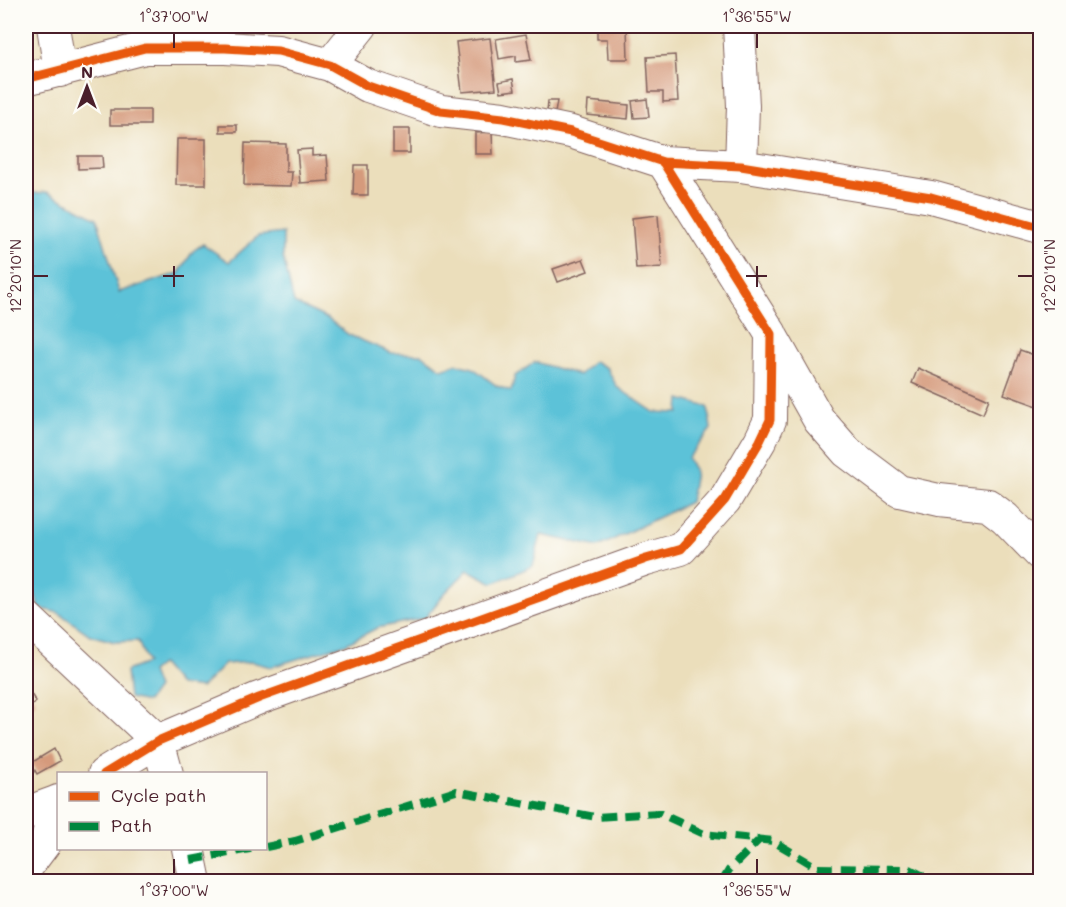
<svg xmlns="http://www.w3.org/2000/svg" width="1066" height="907" viewBox="0 0 1066 907" font-family="Mali,sans-serif">
	<rect width="100%" height="100%" fill="#fdfcf7"/>
	<filter id="ink" filterUnits="userSpaceOnUse"><feTurbulence type="fractalNoise" baseFrequency=".0167" numOctaves="2"/><feDisplacementMap in="SourceGraphic" scale="12" xChannelSelector="R" yChannelSelector="G"/><feConvolveMatrix kernelMatrix="1 2 1 2 8 2 1 2 1" color-interpolation-filters="sRGB"/></filter>
	<filter id="wash" filterUnits="userSpaceOnUse"><feTurbulence type="fractalNoise" baseFrequency=".008" numOctaves="4" result="noise"/><feDisplacementMap in="SourceGraphic" scale="24" xChannelSelector="R" yChannelSelector="G"/><feGaussianBlur stdDeviation="1.35" result="paint"/><feColorMatrix in="noise" values="0 0 0 0 0 0 0 0 0 0 0 0 0 0 0 0 0 1.4 0 .05"/><feComposite in="paint" operator="in"/></filter>
	<g filter="url(#wash)">
		<rect width="100%" height="100%" fill="#ebdebb"/>
		<path fill="#5bc2d8" stroke="#527082" stroke-width="1.5" d="M47 192 97 218 119 292 179 273 193 251 203 244 229 262 258 236 283 233V257L294 303 328 319 349 335 392 353 421 354 442 369 456 364 473 368 497 386 511 391 515 376 535 362 579 375 594 361 607 368 617 387 654 412 679 413 680 399 708 407 711 429 688 458 695 472 690 502 598 547 541 535 533 566 493 583 468 570 444 594 425 618 377 628 346 644 271 667 252 662 225 664 201 688 179 685 161 664 151 672 157 688 147 702 129 698 126 671 147 663 138 641 115 642 90 635 59 613 39 608 28 571 26 568V283L38 269 26 249V194Z"/>
		<g id="blocks">
			<path fill="#d59a7b" d="M597 26H627L628 59H608L607 39H597Z
				M526 34 531 60 516 62V56L499 59 496 39Z
				M490 38 496 89 462 92 456 42Z
				M675 55 678 101 663 102V92H649L647 57Z
				M513 79 515 90 501 92 499 82Z
				M647 99 649 117 634 118 632 101Z
				M548 101H557L555 113H547Z
				M588 101 629 105 628 119 587 115Z
				M110 110H150V125H110Z
				M220 125H237V132H220Z
				M393 129H410V153H393Z
				M492 132 493 154H475V133Z
				M177 139H206V185H176Z
				M245 143 286 144V172H292L291 186 244 185Z
				M312 149V156L327 155 329 181 300 183 297 150Z
				M78 156H102L103 168 78 169Z
				M354 165H368V195H353Z
				M658 215 662 267 636 269 632 218Z
				M583 259 588 271 558 282 553 269Z
				M1020 350 1040 357V407L1004 394Z
				M918 368 989 399 983 414 912 383Z
				M26 686 36 702 26 709Z
				M54 749 60 761 37 774 31 763Z"/>
		</g>
	</g>
	<g filter="url(#ink)">
		<use href="#blocks" fill-opacity="0" stroke="#82625d" stroke-width="1.5"/>
		<g fill="none" stroke-linecap="round" stroke-linejoin="round">
			<defs>
				<path id="minor" d="M53 26 60 71
					M739 26 743 106 741 166
					M330 65 361 26
					M26 79 145 48H225L278 51 330 65 368 86 441 111 503 118 571 132 663 162 741 166 931 197 1040 227
					M771 335 819 420 847 452 899 491 939 500 988 505 1005 518 1040 554
					M26 617 158 741 167 774
					M104 774 158 741 259 698 646 559 681 549 725 500 760 441 770 420 771 334 663 162
					M26 813 56 802
					M188 848 195 882
					M26 868 47 840 56 802 58 801"/>
			</defs>
			<use href="#minor" stroke="#82625d" stroke-width="34"/>
			<use href="#minor" stroke="#fff" stroke-width="32"/>
			<path stroke="#00873e" stroke-width="8" stroke-dasharray="15 8" stroke-linecap="butt" d="M266 847 295 841 456 791 596 817 659 813 704 834 773 841 818 868 910 869 935 882
				M191 860 255 848
				M722 882 729 870 758 841"/>
			<defs>
				<path id="cycleway" d="M26 79 145 48H225L278 51 330 65 368 86 441 111 503 118 571 132 663 162 741 166 931 197 1040 227
					M104 774 158 741 259 698 646 559 681 549 725 500 760 441 770 420 771 334 663 162"/>
			</defs>
			<use href="#cycleway" stroke="#fdfcf7" stroke-width="13"/>
			<use href="#cycleway" stroke="#e8590c" stroke-width="9"/>
		</g>
	</g>
	<path fill="none" stroke="#4a1f2b" stroke-width="2" d="M174 33V48M757 33V48M174 266V287M757 266V287M33 276H48M163 276H184M746 276H767M1018 276H1033M174 859V874M757 859V874"/>
	<rect width="1066" height="907" fill="none" stroke="#fdfcf7" stroke-width="66"/>
	<rect x="57" y="772" width="210" height="78" fill="#fdfcf7" stroke="#b5a4a5" stroke-width="1.5"/>
	<rect x="69" y="792" width="30" height="9" fill="#e8590c" stroke="#b5a4a5" stroke-width="1.5"/>
	<text x="111" y="802" font-size="18" fill="#4a1f2b">Cycle path</text>
	<rect x="69" y="822" width="30" height="9" fill="#00873e" stroke="#b5a4a5" stroke-width="1.5"/>
	<text x="111" y="832" font-size="18" fill="#4a1f2b">Path</text>
	<g transform="translate(87 87)" stroke="#fdfcf7" stroke-width="4.5" paint-order="stroke">
	<path d="M0-4.5L10 22L0 15L-10 22Z" fill="#4a1f2b"/>
	<text y="-9" font-size="16" font-weight="bold" text-anchor="middle" fill="#4a1f2b">N</text>
	</g>
	<rect x="33" y="33" width="1000" height="841" fill="none" stroke="#4a1f2b" stroke-width="2"/>
	<g font-size="15" text-anchor="middle" fill="#4a1f2b">
		<text x="174" y="22">1°37'00"W</text>
		<text x="757" y="22">1°36'55"W</text>
		<text transform="translate(16 276) rotate(-90)" y="5">12°20'10"N</text>
		<text transform="translate(1050 276) rotate(-90)" y="5">12°20'10"N</text>
		<text x="174" y="896">1°37'00"W</text>
		<text x="757" y="896">1°36'55"W</text>
	</g>
</svg>
